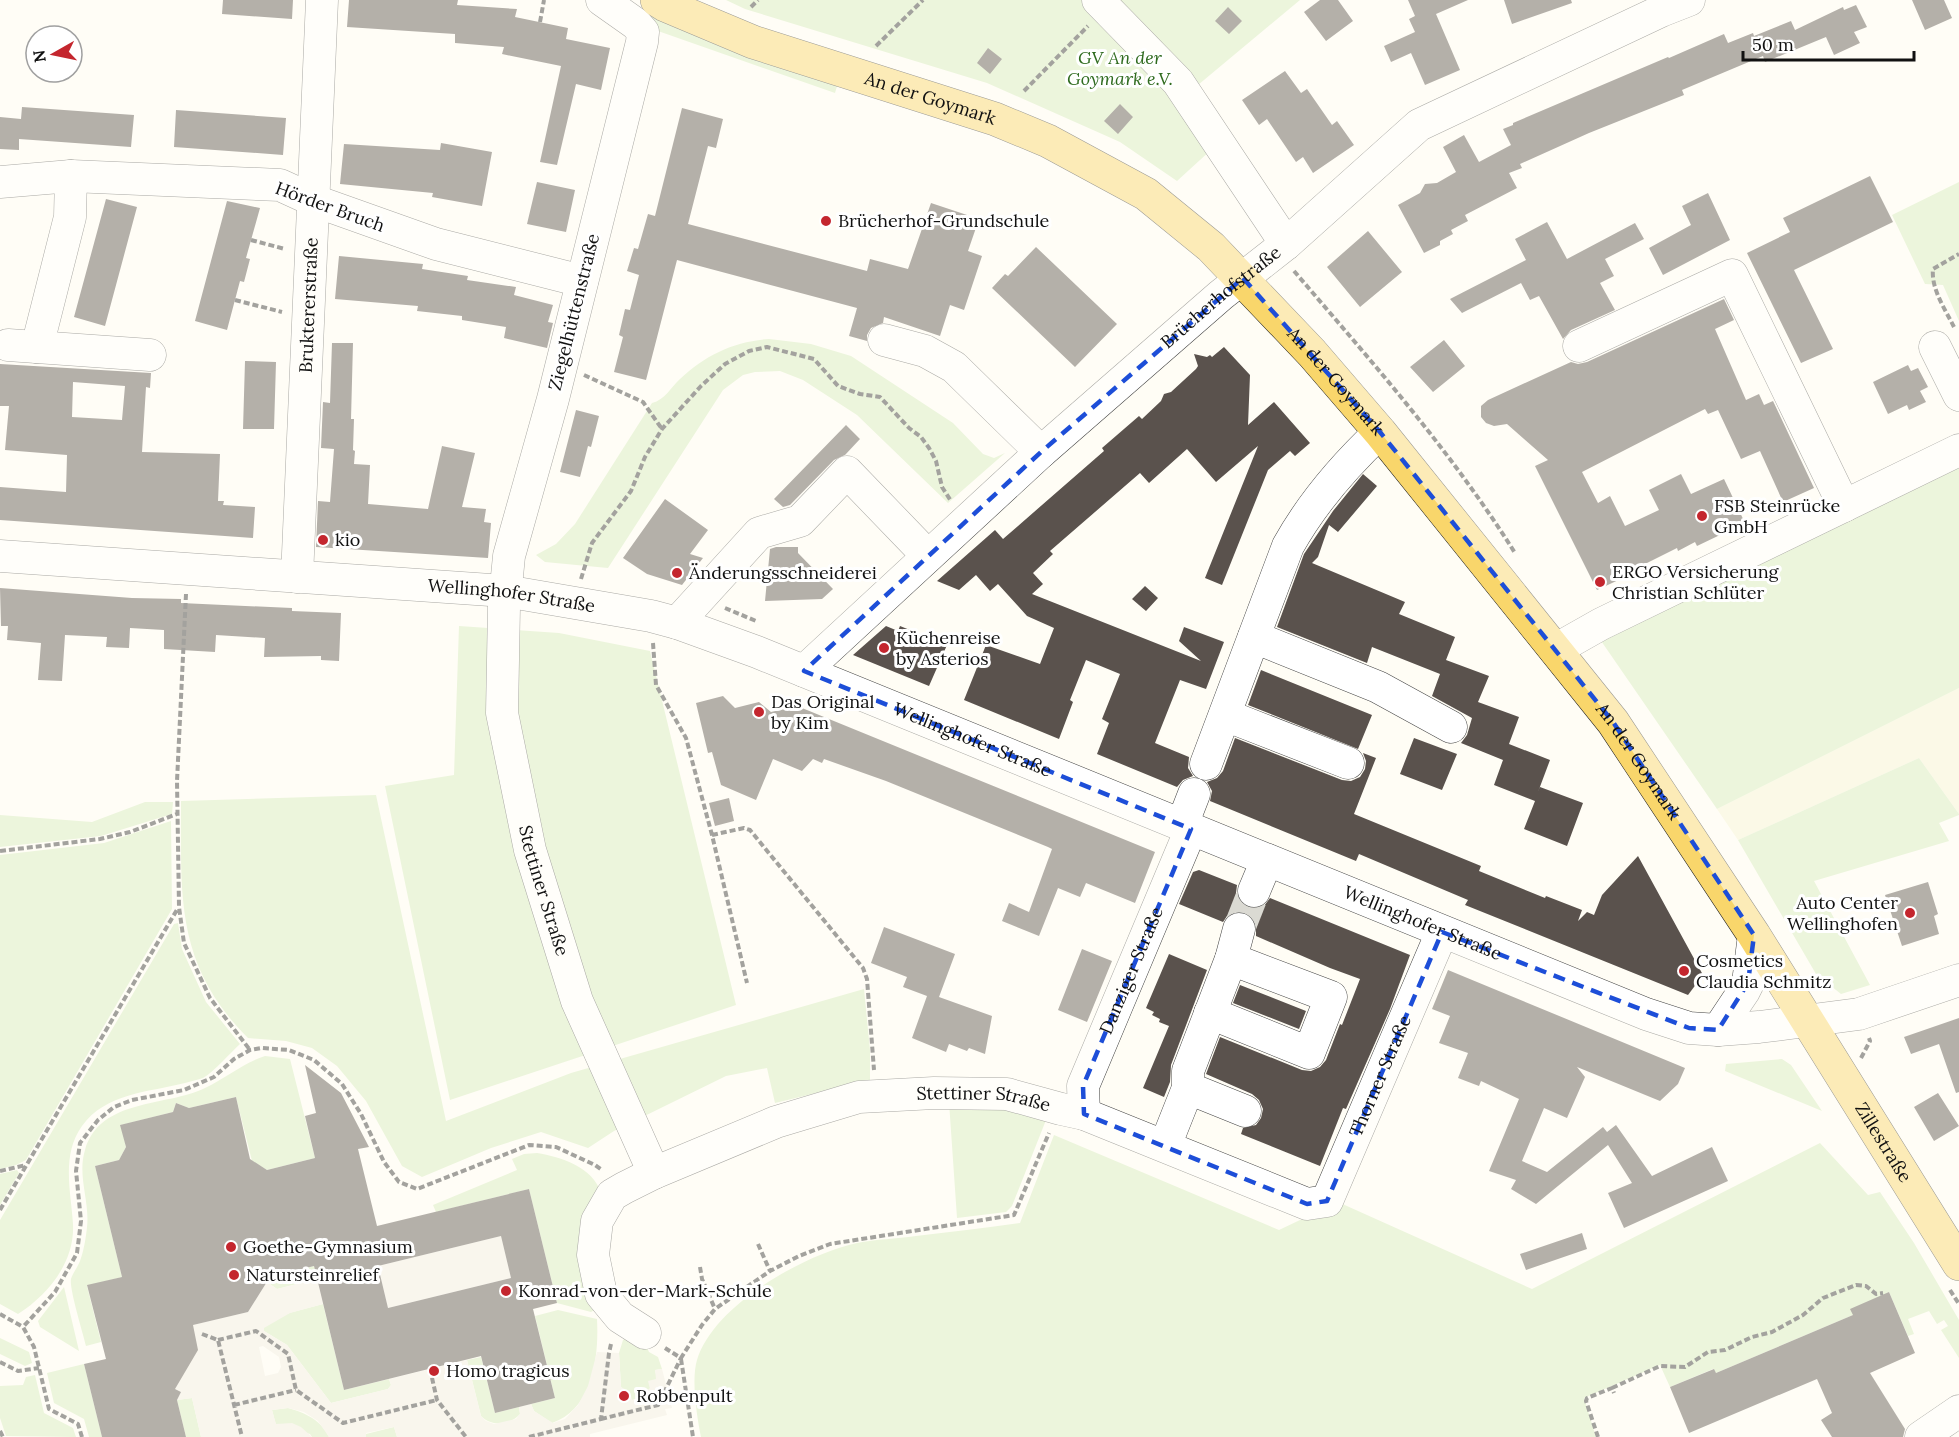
<svg xmlns="http://www.w3.org/2000/svg" width="1959" height="1437" viewBox="0 0 1959 1437" font-family="Lora,serif">
	<rect width="100%" height="100%" fill="#fffdf5"/>
	<path fill="#f6f3d4" d="M1959 688V814L1919 758 1738 840 1717 809Z"/>
	<path fill="#d5ebbd" d="M627 0 680 29 719 46 837 86 835 93 658 31 650 18Z
		M726 0H1300L1192 90 1223 139 1177 181 1120 142 987 83 745 9Z
		M1959 182V321L1943 285 1925 284 1892 215Z
		M769 339 811 344 851 356 953 423 983 454 994 458 1005 453 948 503 857 415 803 380 780 371 755 372 743 375 723 390 608 568 545 562 536 555 556 544 575 524 652 403C665 400 671 387 680 379 705 355 735 341 769 339Z
		M1959 464V688L1717 809 1597 635Z
		M459 626 559 633 650 651 736 1005 450 1100 385 786 454 775Z
		M1919 758 1959 814V815L1939 823 1949 841 1814 881 1870 985 1841 994 1816 974 1738 840Z
		M376 795 446 1121 571 1073 864 989 870 1050V1080L775 1103 767 1068 726 1076 614 1131 588 1148 541 1132 491 1148 422 1177 402 1166 366 1101 337 1066 312 1048 286 1041 248 1038C175 965 181 897 181 801Z
		M145 802H173L172 814 101 836 0 847V815L92 822Z
		M171 821 172 909 26 1160 16 1165 0 1169V855L104 843Z
		M178 923 182 949 206 1002 240 1044C230 1053 215 1071 203 1078 198 1080 191 1081 185 1083 150 1092 105 1093 82 1126 61 1155 71 1192 73 1224 75 1262 48 1295 18 1314L0 1304V1220L174 924Z
		M265 1056 290 1059 315 1158 267 1170 252 1161 236 1097 189 1108 176 1103 173 1112 121 1125 126 1147 119 1160 95 1166 122 1277 87 1286 101 1342 86 1346C83 1333 69 1288 71 1279 73 1272 79 1266 81 1258 84 1249 86 1237 87 1227 90 1201 77 1176 85 1150 100 1098 166 1107 205 1088 226 1078 243 1063 265 1056Z
		M1782 1059 1791 1065 1822 1111 1725 1071 1726 1064Z
		M949 1102 1048 1115 1012 1206 1006 1212 957 1218Z
		M1054 1135 1279 1230 1338 1202 1532 1289 1820 1143 1868 1195 1880 1192 1914 1243 1959 1320V1358L1941 1330 1948 1326 1944 1320 1937 1324 1929 1311 1908 1319 1914 1334 1908 1336 1889 1292 1853 1315 1716 1373 1713 1369 1670 1387 1660 1365 1584 1398 1596 1437H701C697 1417 691 1380 697 1360 714 1305 803 1255 857 1243 876 1239 896 1239 916 1236 950 1232 985 1228 1020 1223Z
		M537 1153C561 1157 593 1167 601 1193L596 1309 591 1312 557 1303 529 1189 436 1212 433 1205 517 1170 512 1159 524 1154Z
		M17 1170 19 1173 0 1205V1174Z
		M314 1266 317 1279 277 1289 267 1282 270 1277Z
		M64 1287 79 1351 40 1327 38 1321Z
		M323 1304 344 1390 389 1379 391 1385 388 1389 331 1403 287 1345 264 1331V1327L289 1313Z
		M558 1310 597 1319C599 1357 593 1409 552 1423L534 1411 531 1404 555 1398 535 1316Z
		M631 1335 644 1341 649 1352 658 1357 662 1369 655 1370 657 1379 643 1397 632 1400 621 1387 619 1353 623 1340Z
		M0 1338 29 1352 32 1363 25 1366 0 1354Z
		M481 1357 495 1413 519 1407 520 1414C511 1425 491 1427 481 1416L467 1360Z
		M84 1364 102 1437H89L84 1419 54 1403 47 1373Z
		M35 1375 44 1413 73 1428 76 1437 6 1436 0 1418V1386L23 1385 26 1377Z
		M192 1398 201 1437H186L177 1400Z
		M288 1408C306 1413 321 1420 329 1437H312L310 1434 276 1425 272 1410Z
		M394 1427 397 1437H366V1434Z"/>
	<path fill="#f1ede2" fill-rule="evenodd" d="M501 1236 511 1278 388 1308 378 1266Z
		M317 1279 323 1304 290 1313 264 1328V1331L287 1345 331 1403 388 1389 391 1385 389 1379 467 1360 481 1416 486 1421 494 1424 516 1419 520 1414 519 1407 531 1404 534 1411 553 1423 565 1419 578 1405 588 1386 597 1352 619 1353 621 1387 630 1392 632 1400 643 1397 642 1391 650 1389 648 1381 656 1379 655 1370 662 1369 672 1408 665 1409 667 1415 590 1434V1437H397L394 1427 366 1433V1437H329L318 1421 304 1412 288 1408 272 1410 276 1424 292 1423 301 1427 312 1437H201L192 1398 177 1400 181 1392 175 1389 193 1325 248 1312 267 1282 277 1289ZM263 1346 279 1357 281 1367 278 1373 265 1376 259 1347Z"/>
	<path fill="#5a524d" fill-rule="evenodd" d="M223 0H293L292 19 222 14Z
		M349 0H458L457 5 517 9 515 17 568 28 566 39 610 48 601 90 576 84 557 165 540 162 561 66 502 54 504 47 455 43V34L347 27Z
		M1320 0H1338L1353 21 1326 41 1304 12Z
		M1408 0H1468L1436 14 1460 70 1425 85 1411 53 1391 62 1384 46 1415 32 1409 19 1415 16Z
		M1504 0H1571L1572 3 1512 24Z
		M1912 0H1944L1952 18 1925 30Z
		M1856 5 1867 27 1854 32 1860 43 1834 55 1826 37 1765 62 1763 56 1682 90 1684 95 1589 133 1520 164 1522 168 1509 173 1517 188 1465 215 1468 221 1451 230 1453 234 1440 241V245L1424 253 1398 205 1420 193 1425 184 1437 183 1456 172 1443 147 1464 135 1479 162 1511 145 1503 129 1513 125V123L1668 57 1669 58 1724 34 1728 43 1753 33 1754 36 1791 21 1795 30 1843 7 1844 10Z
		M1228 7 1242 21 1229 34 1215 21Z
		M988 48 1002 59 990 74 977 63Z
		M1285 71 1301 93 1307 89 1332 125 1337 121 1354 145 1313 173 1303 157 1296 162 1267 119 1259 125 1242 100Z
		M1120 104 1133 117 1118 134 1104 121Z
		M22 107 134 115 131 147 19 139V150L0 149V117L21 119Z
		M682 108 723 119 716 148 708 146 688 224 867 271 870 259 908 269 931 203 979 219 968 251 982 256 964 310 950 305 940 336 884 317 883 323 871 328 867 335V341L849 336 857 308 677 260 646 380 614 372 623 337 619 335 625 309 630 310 639 275 627 271 634 248 638 249 648 214 655 216Z
		M176 110 286 118 283 155 174 147Z
		M441 143 492 152 482 206 432 197 433 193 340 184 344 144 440 150Z
		M1870 176 1893 222 1794 270 1833 349 1801 363 1747 253 1790 232 1783 218Z
		M537 182 575 190 566 232 527 224Z
		M1708 193 1730 240 1663 275 1649 248 1691 225 1682 206Z
		M106 199 137 207 105 326 74 317Z
		M227 201 260 208 246 258 250 259 244 282 240 281 227 330 195 321Z
		M1547 222 1567 259 1635 223 1644 239 1605 259 1614 276 1600 283 1615 310 1571 330 1563 339 1539 296 1530 300 1521 283 1462 313 1450 299 1526 260 1515 239Z
		M1368 231 1402 272 1360 307 1327 267Z
		M1036 247 1117 324 1075 367 992 288 1005 274 1008 276Z
		M339 256 423 264 422 269 468 276 467 280 516 287 514 295 553 305 548 322 553 323 547 348 504 338 506 327 462 320V316L417 311 418 306 335 299Z
		M1724 299 1734 320 1715 329 1746 400 1759 394 1764 405 1773 401 1814 488 1783 502 1760 451 1741 459 1718 410 1708 414 1705 409 1582 472 1598 503 1610 496 1625 526 1659 510 1649 490 1681 474 1691 494 1724 479 1745 523 1697 546 1695 542 1678 551 1677 548 1639 567 1640 570 1597 590 1535 466 1548 460 1507 424 1494 426 1486 423 1481 417V406L1488 400 1571 362 1578 364 1587 362Z
		M1444 340 1465 366 1433 392 1410 367Z
		M332 343H353L351 419H354L353 450 355 451 354 464 370 465 368 504 428 509 442 446 475 453 462 507 486 509 484 522 491 523 488 558 316 547 318 501 330 502 334 449 321 448 323 402 330 403Z
		M1224 347 1250 375 1248 425 1274 402 1310 443 1295 456 1290 451 1268 470 1222 585 1205 578 1258 446 1216 482 1187 449 1149 483 1140 473 1050 551 1053 554 1033 573 1043 584 1032 594 1201 661 1179 641 1184 627 1224 642 1206 689 1180 680 1155 743 1189 757 1188 768 1193 776 1183 780 1177 787 1097 754 1109 723 1102 719 1120 674 1086 660 1070 700 1073 702 1059 739 964 700 986 645 1040 664 1054 628 1027 616 998 584 990 591 976 575 959 590 937 581 995 530 1003 539 1104 451 1102 448 1139 416 1142 419 1161 401 1164 394 1171 392 1196 369 1198 366 1194 354 1207 357 1210 355 1212 357Z
		M245 361 276 362 274 429H243Z
		M0 364 151 373 150 388 146 387 142 452 220 454 218 501H224L223 505 255 507 253 538 0 520V487L66 492 67 455 5 450 9 406H0ZM73 382 125 386 122 420 72 417Z
		M1908 365 1911 371 1918 368 1928 387 1920 391 1926 402 1909 410 1907 405 1888 414 1873 382Z
		M576 410 599 416 591 447 588 446 580 477 560 472Z
		M846 425 860 439 845 455 834 460 790 505 783 507 774 499Z
		M1363 474 1377 486 1338 532 1329 525 1318 557 1312 563 1405 602 1399 614 1455 637 1446 660 1489 676 1478 702 1519 717 1509 744 1550 760 1538 792 1540 787 1583 803 1567 846 1524 829 1535 801 1494 785 1503 760 1461 743 1467 735 1472 718 1432 696 1440 674 1372 647 1367 663 1277 627 1304 554 1333 511Z
		M665 499 708 530 690 554 703 558 682 585 647 574 623 558Z
		M776 547H798V553L833 589 822 599 765 601 770 549Z
		M1145 586 1158 598 1146 611 1132 599Z
		M0 588 132 598 181 599V603L292 608V611L341 613 339 661 321 660V656L264 657 265 638 216 635 215 652 164 649V630L130 628 129 648 106 647 107 637 65 635 62 681 38 680 41 643 7 640 8 626H1Z
		M886 626 898 631 900 626 947 645 929 686 853 655Z
		M1261 670 1372 715 1358 749 1248 705Z
		M723 696 735 708 759 702 771 712 793 707 802 708 1155 852 1135 903 1086 883 1080 897 1058 888 1039 936 1002 921 1009 903 1029 912 1052 849 1048 847 886 781 824 759 822 763 813 759 802 771 773 759 756 800 721 785 712 752 708 753 696 703Z
		M1235 738 1342 780 1351 781 1360 777 1365 769 1366 761 1363 753 1376 758 1354 814 1481 866 1479 871 1545 898 1546 896 1582 910 1578 921 1587 912 1594 915 1602 895 1638 856 1703 975 1688 995 1465 905 1468 900 1359 854 1356 861 1210 801 1212 791 1207 782 1217 778 1223 771Z
		M1414 738 1457 754 1442 790 1400 774Z
		M729 798 734 821 715 826 709 803Z
		M1199 870 1237 885 1236 893 1239 901 1248 908 1256 909 1264 906 1270 898 1410 955 1390 1009 1346 1109 1343 1108 1320 1166 1241 1134 1243 1128 1256 1125 1261 1118 1263 1109 1259 1100 1252 1094 1206 1074 1220 1037 1302 1070 1311 1071 1320 1067 1326 1060 1340 1024 1342 1025 1360 979 1330 968 1256 936V924L1251 916 1244 912H1234L1227 916 1223 922 1179 904 1193 872Z
		M1928 882 1938 914 1934 916 1939 934 1902 946 1885 895Z
		M884 927 955 954 939 997 992 1016 985 1054 969 1048 967 1051 949 1044 946 1052 912 1038 927 996 903 987 907 977 871 963Z
		M1082 949 1112 961 1087 1022 1058 1010Z
		M1169 954 1207 970 1171 1065 1170 1082 1164 1097 1143 1088 1169 1026 1159 1022 1160 1019 1152 1015 1154 1012 1146 1008Z
		M1448 970 1685 1068 1678 1084 1660 1101 1577 1067 1585 1077 1567 1118 1544 1108 1522 1161 1547 1172 1603 1127 1607 1132 1616 1125 1652 1176 1712 1147 1728 1181 1624 1228 1608 1193 1632 1183 1608 1145 1536 1204 1511 1189 1516 1180 1489 1171 1519 1099 1481 1081 1479 1086 1458 1078 1468 1053 1439 1043 1450 1016 1432 1009Z
		M1240 985 1306 1011 1299 1029 1233 1003Z
		M1959 1018V1092L1956 1093 1939 1044 1911 1054 1904 1037Z
		M305 1065 341 1093 369 1147 358 1149 377 1226 529 1189 557 1303 533 1309 555 1398 495 1413 481 1356 344 1390 314 1266 270 1277 248 1312 193 1325 198 1350 175 1389 181 1392 177 1400 186 1437H102L84 1364 106 1359 87 1285 122 1277 95 1166 119 1160 126 1147 120 1125 173 1112 176 1103 189 1108 236 1097 250 1159 267 1170 315 1158 305 1116 316 1113ZM501 1236 511 1278 388 1308 378 1266Z
		M1938 1093 1959 1126 1934 1141 1914 1107Z
		M1582 1233 1587 1249 1526 1270 1520 1254Z
		M1889 1292 1915 1353 1870 1373 1905 1429 1903 1437H1832L1821 1420 1832 1413 1817 1379 1689 1433 1670 1387 1714 1369 1716 1373 1853 1315 1850 1309Z"/>
	<g fill="none" stroke-linecap="round" stroke-linejoin="round">
		<path stroke="#dbdad3" stroke-width="32" stroke-dasharray="32 16" stroke-linecap="butt" d="M1239 929 1254 891"/>
		<defs>
			<g id="minor">
				<path id="s1" d="M602 0 636 24 643 32 642 42 553 399 509 556 504 607 502 713 530 850 577 1001 654 1173"/>
				<path d="M1098 0 1178 82 1286 244"/>
				<path d="M0 182 71 176 280 185 315 201 436 244 582 281"/>
				<path d="M884 340 925 351 954 367 1041 452"/>
				<path d="M8 345 150 355"/>
				<path d="M1579 346 1732 275 1844 506"/>
				<path d="M37 347 70 217 71 176"/>
				<path d="M1935 347 1959 395"/>
				<path id="s2" d="M0 556 505 591 651 616 677 623 757 652 1646 1014 1689 1028 1718 1030 1759 1027 1859 1014 1959 980"/>
				<path id="s3" d="M297 577 322 0"/>
				<path d="M677 623 759 533 800 521 847 472 927 555"/>
				<path d="M1254 637 1378 687 1451 727"/>
				<path d="M1555 650 1601 624 1959 450"/>
				<path id="s4" d="M804 671 1041 452 1221 295 1286 244 1419 125 1661 11 1689 0"/>
				<path d="M1225 715 1348 763"/>
				<path d="M1206 764 1288 546C1312 503 1344 466 1380 432"/>
				<path d="M1182 825 1194 794"/>
				<path d="M1254 891 1267 860"/>
				<path d="M1210 1013 1309 1053 1331 997 1231 959"/>
				<path d="M1718 1030 1744 991 1748 983 1754 935"/>
				<path d="M1188 1088 1245 1111"/>
				<path id="s5" d="M1084 1114 1083 1086 1191 829"/>
				<path d="M1165 1146 1188 1088V1071L1231 959 1239 929"/>
				<path id="s6" d="M645 1333 620 1317 601 1294 593 1255 597 1221 612 1195 624 1188 654 1173 776 1122 859 1097 934 1093 1007 1094 1061 1109 1084 1114 1307 1204 1327 1201 1442 932"/>
				<path d="M1921 1437 1959 1411"/>
			</g>
			<g id="major">
				<path id="s7" d="M657 0 665 5 753 42 995 119 1048 141 1146 194 1211 247 1312 353 1380 432 1613 722 1754 935 1959 1264"/>
			</g>
		</defs>
		<use href="#minor" stroke="#444" stroke-width="33"/>
		<use href="#major" stroke="#222" stroke-width="34"/>
		<path stroke="#333" stroke-width="4" stroke-dasharray="6 3" stroke-linecap="butt" d="M751 7 758 0
			M540 22 544 0
			M876 46 923 0
			M1024 91 1088 26
			M251 240 285 249
			M1294 271C1372 362 1451 451 1515 553
			M235 300 282 312
			M1954 327C1945 309 1931 289 1933 269L1959 254
			M584 375 643 402 662 429
			M581 579 592 543 631 491 645 457 662 429 701 386 725 364 749 351 767 347 814 359 838 386 860 394 880 397 909 428 921 437 929 448 936 461 942 487 951 501
			M186 594 177 781 179 907 184 943 210 998 250 1050
			M725 608 756 621
			M653 643 656 685 686 738 712 835 747 983
			M712 835 744 828 750 830 863 968 867 979 874 1070
			M0 851 100 839 130 832 177 814
			M1861 1058 1870 1041 1869 1038
			M0 1171 26 1165
			M0 1210 178 908
			M758 1244 770 1271
			M700 1267 702 1279 715 1309
			M1950 1290 1959 1304
			M0 1314 23 1327
			M202 1334 218 1340 242 1437
			M218 1340 256 1331 288 1354 296 1390 343 1423 437 1400
			M665 1348 681 1358 702 1325 715 1309 770 1271 799 1256 830 1244 1014 1215 1049 1133
			M681 1359 693 1437
			M0 1362 18 1371 39 1368
			M430 1369 437 1400 466 1437
			M1612 1388 1660 1366 1685 1367 1708 1352 1725 1350 1752 1337 1772 1332 1803 1315 1823 1298 1856 1285 1866 1286 1876 1294 1883 1293
			M234 1405 296 1390
			M601 1419 658 1405 681 1358
			M0 1431 3 1437
			M82 1437 78 1424 49 1409 34 1347 23 1327 55 1292 77 1253 81 1221 76 1171 80 1143 98 1120 114 1107 132 1100 184 1090 214 1077 234 1059 250 1050 262 1048 289 1050 314 1060 342 1084 361 1114 384 1162 399 1182 417 1189 529 1145 556 1147 595 1165 602 1170
			M529 1437 601 1419 609 1353 611 1344
			M1598 1437 1586 1401 1587 1398 1612 1388 1614 1393"/>
		<use href="#minor" stroke="#fff" stroke-width="32"/>
		<use href="#major" stroke="#f9d66b" stroke-width="33"/>
	</g>
	<path d="M0 0H1959V1437H0ZM1243 278 1380 432 1613 722 1754 935 1748 983 1718 1030 1689 1028 1442 932 1327 1201 1307 1204 1084 1114 1083 1086 1191 829 804 671 1041 452Z" fill="#fffdf5" fill-opacity=".55" fill-rule="evenodd"/>
	<path fill="none" stroke="#1d4ed8" stroke-width="4.5" stroke-dasharray="12 8" stroke-linejoin="round" d="M1243 278 1380 432 1613 722 1754 935 1748 983 1718 1030 1689 1028 1442 932 1327 1201 1307 1204 1084 1114 1083 1086 1191 829 804 671 1041 452Z"/>
	<g fill="#c4262e" stroke="#fff" stroke-width="2">
		<circle cx="826" cy="221" r="6"/>
		<circle cx="1702" cy="516" r="6"/>
		<circle cx="323" cy="540" r="6"/>
		<circle cx="677" cy="573" r="6"/>
		<circle cx="1600" cy="582" r="6"/>
		<circle cx="884" cy="648" r="6"/>
		<circle cx="759" cy="712" r="6"/>
		<circle cx="1910" cy="913" r="6"/>
		<circle cx="1684" cy="971" r="6"/>
		<circle cx="231" cy="1247" r="6"/>
		<circle cx="234" cy="1275" r="6"/>
		<circle cx="506" cy="1291" r="6"/>
		<circle cx="434" cy="1371" r="6"/>
		<circle cx="624" cy="1396" r="6"/>
	</g>
	<g text-anchor="middle" stroke-width="6" stroke-linejoin="round" paint-order="stroke">
		<g font-size="18" font-style="italic" fill="#2f6b1f" stroke="#fff">
			<text x="1120" y="64">GV An der<tspan x="1120" dy="21">Goymark e.V.</tspan></text>
		</g>
		<g font-size="18" fill="#111" stroke="#fff">
			<text dy="6" stroke="none"><textPath href="#s7" startOffset="291">An der Goymark</textPath></text>
			<text transform="translate(330 207) rotate(20)" y="6">Hörder Bruch</text>
			<text dy="6" stroke="none"><textPath href="#s4" startOffset="560">Brücherhofstraße</textPath></text>
			<text dy="6" stroke="none"><textPath href="#s3" startOffset="272">Bruktererstraße</textPath></text>
			<text transform="translate(574 312) rotate(-76)" y="6">Ziegelhüttenstraße</text>
			<text dy="6" stroke="none"><textPath href="#s7" startOffset="795">An der Goymark</textPath></text>
			<text dy="6" stroke="none"><textPath href="#s2" startOffset="513">Wellinghofer Straße</textPath></text>
			<text dy="6" stroke="none"><textPath href="#s2" startOffset="999">Wellinghofer Straße</textPath></text>
			<text dy="6" stroke="none"><textPath href="#s7" startOffset="1281">An der Goymark</textPath></text>
			<text dy="6" stroke="none"><textPath href="#s1" startOffset="933">Stettiner Straße</textPath></text>
			<text dy="6" stroke="none"><textPath href="#s2" startOffset="1485">Wellinghofer Straße</textPath></text>
			<text dy="6" stroke="none"><textPath href="#s5" startOffset="153">Danziger Straße</textPath></text>
			<text dy="6" stroke="none"><textPath href="#s6" startOffset="1054">Thorner Straße</textPath></text>
			<text dy="6" stroke="none"><textPath href="#s6" startOffset="555">Stettiner Straße</textPath></text>
			<text dy="6" stroke="none"><textPath href="#s7" startOffset="1734">Zillestraße</textPath></text>
		</g>
		<g font-size="18" fill="#111" stroke="#fff" text-anchor="start">
			<text x="838" y="227">Brücherhof-Grundschule</text>
			<text x="1714" y="512">FSB Steinrücke<tspan x="1714" dy="21">GmbH</tspan></text>
			<text x="335" y="546">kio</text>
			<text x="1612" y="578">ERGO Versicherung<tspan x="1612" dy="21">Christian Schlüter</tspan></text>
			<text x="689" y="579">Änderungsschneiderei</text>
			<text x="896" y="644">Küchenreise<tspan x="896" dy="21">by Asterios</tspan></text>
			<text x="771" y="708">Das Original<tspan x="771" dy="21">by Kim</tspan></text>
			<text x="1898" y="909" text-anchor="end">Auto Center<tspan x="1898" dy="21">Wellinghofen</tspan></text>
			<text x="1696" y="967">Cosmetics<tspan x="1696" dy="21">Claudia Schmitz</tspan></text>
			<text x="243" y="1253">Goethe-Gymnasium</text>
			<text x="246" y="1281">Natursteinrelief</text>
			<text x="518" y="1297">Konrad-von-der-Mark-Schule</text>
			<text x="446" y="1377">Homo tragicus</text>
			<text x="636" y="1402">Robbenpult</text>
		</g>
	</g>
	<g transform="translate(54 54) rotate(261)"><circle r="28" fill="#ffffff" stroke="#a0a0a0" stroke-width="1.5"/>
	<path d="M0-4.5L10 22L0 15L-10 22Z" fill="#c4262e"/>
	<text y="-9" font-size="16" font-weight="bold" text-anchor="middle" fill="#111111">N</text>
	</g>
	<path d="M1743 51v9h171v-9" fill="none" stroke="#111111" stroke-width="3"/>
	<text x="1752" y="51" font-size="18" fill="#111111" stroke="#ffffff" stroke-width="4.5" paint-order="stroke">50 m</text>
</svg>
